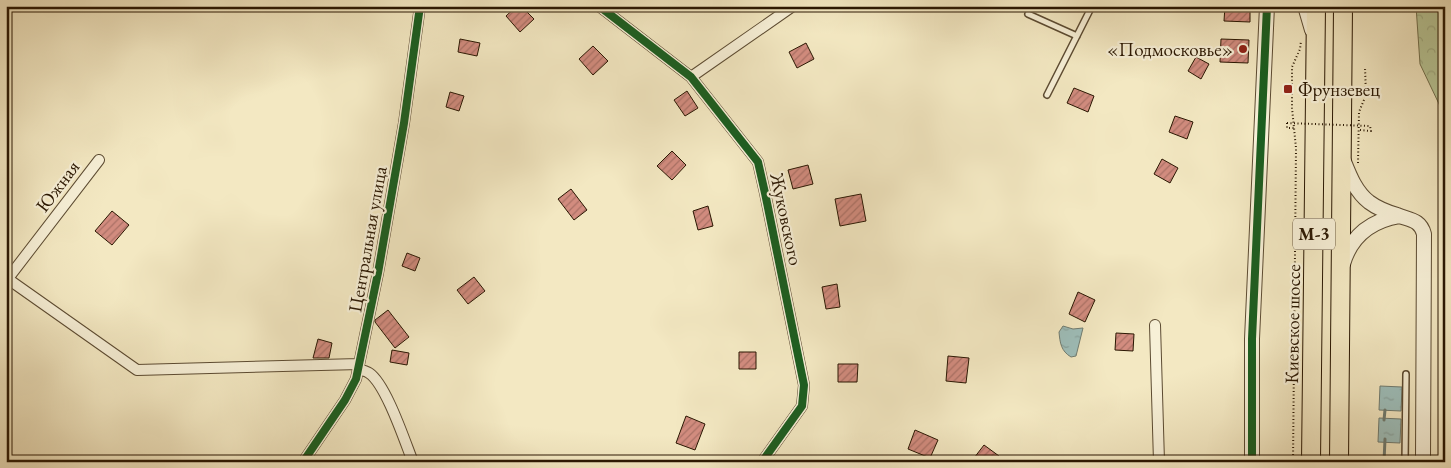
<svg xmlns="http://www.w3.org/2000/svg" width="1451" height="468" viewBox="0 0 1451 468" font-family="'EB Garamond',serif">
	<defs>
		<pattern id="forest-crowns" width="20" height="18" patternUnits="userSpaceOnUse" patternTransform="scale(1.25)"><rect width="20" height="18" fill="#b8c696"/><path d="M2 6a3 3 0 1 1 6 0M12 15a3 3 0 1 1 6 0" fill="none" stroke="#9ea980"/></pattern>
		<pattern id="water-ripples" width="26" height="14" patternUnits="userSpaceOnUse" patternTransform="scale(1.25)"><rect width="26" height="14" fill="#9ebfbb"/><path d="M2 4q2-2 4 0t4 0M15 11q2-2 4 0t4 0" fill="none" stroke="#88a39f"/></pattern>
		<pattern id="building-hatch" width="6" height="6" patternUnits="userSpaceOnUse" patternTransform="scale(1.25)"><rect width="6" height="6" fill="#d28c7f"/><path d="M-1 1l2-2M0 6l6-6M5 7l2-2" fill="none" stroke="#ab7166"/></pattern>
	</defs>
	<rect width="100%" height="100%" fill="#f3e8c2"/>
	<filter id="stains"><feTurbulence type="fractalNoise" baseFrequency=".004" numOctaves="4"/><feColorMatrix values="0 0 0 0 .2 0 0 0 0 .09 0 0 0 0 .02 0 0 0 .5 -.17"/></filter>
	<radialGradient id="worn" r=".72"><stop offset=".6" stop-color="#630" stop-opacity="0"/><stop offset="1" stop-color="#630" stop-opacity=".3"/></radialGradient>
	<path fill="url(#forest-crowns)" stroke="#716e4c" d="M1416 6H1445V167L1440 106 1420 64Z"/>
	<path fill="url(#water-ripples)" stroke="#707c71" d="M1063 326 1073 329 1083 328 1076 356 1071 357C1061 351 1060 343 1059 332Z
		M1380 386 1402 387 1401 411 1379 410Z
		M1379 418 1401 419 1400 443 1378 442Z"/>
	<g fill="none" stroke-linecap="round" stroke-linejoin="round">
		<path stroke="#707c71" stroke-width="3" d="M1384 420 1385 410
			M1384 462 1385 439"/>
	</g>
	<path fill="url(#building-hatch)" stroke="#2a1702" d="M517 6H521L534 19 520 32 506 16Z
		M1225 6H1250V22L1224 21Z
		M460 39 480 43 477 56 458 52Z
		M1221 39 1249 40 1248 63 1220 62Z
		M806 43 814 59 797 68 789 52Z
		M593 46 608 61 593 75 579 59Z
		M1196 57 1209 64 1201 79 1188 71Z
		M1074 88 1094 96 1088 112 1067 103Z
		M687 91 698 108 685 116 674 100Z
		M450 92 464 96 459 111 446 107Z
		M1175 116 1193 122 1187 139 1169 132Z
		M672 151 686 165 672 180 657 166Z
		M1162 159 1178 168 1170 183 1154 174Z
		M808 165 813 184 793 189 788 170Z
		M571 189 587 210 574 220 558 199Z
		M861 194 866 221 840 226 835 199Z
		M708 206 713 226 698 230 693 211Z
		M112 211 129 225 112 245 95 231Z
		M407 253 420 258 415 271 402 266Z
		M474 277 485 291 468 304 457 290Z
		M837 284 840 307 826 309 822 287Z
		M1078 292 1095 300 1085 322 1069 314Z
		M388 310 409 337 395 348 375 322V320Z
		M1116 333 1134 334 1133 351 1115 350Z
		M318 339 332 343 329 358H313Z
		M392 350 409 353 407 365 390 362Z
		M739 352H756V369H739Z
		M948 356 969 358 966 383 946 381Z
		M838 364H858L857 382H838Z
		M686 416 705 424 695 450 676 443Z
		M915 430 938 440 930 458 908 449Z
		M984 445 999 456 995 462H979L974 458Z"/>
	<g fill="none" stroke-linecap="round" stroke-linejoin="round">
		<defs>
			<path id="service" d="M1028 14 1077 36
				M1047 95 1092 6
				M1405 462 1406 374"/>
			<path id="minor" d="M599 6 691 77 758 162 765 193 804 385 802 406 762 462
				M691 77 793 6
				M8 279 137 370 359 364
				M6 281 99 160
				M1155 325 1159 462
				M358 369C362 370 366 371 369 373 386 384 405 442 413 462
				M303 462 345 400 356 379 378 273 404 123 420 6"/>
			<path id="tertiary" d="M1305 6 1312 30
				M1343 159C1349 174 1355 191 1369 202 1377 208 1387 212 1397 215 1409 220 1420 219 1424 234L1423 462
				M1343 264C1351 236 1370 221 1399 216
				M1252 462V339L1267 6"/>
			<path id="trunk" d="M1311 462 1316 6
				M1339 462 1343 6"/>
		</defs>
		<use href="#service" stroke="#5c4b32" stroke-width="8"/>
		<use href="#minor" stroke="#5c4b32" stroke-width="12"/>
		<use href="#tertiary" stroke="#5c4b32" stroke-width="16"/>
		<use href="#trunk" stroke="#2a1702" stroke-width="20"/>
		<path stroke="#2a1702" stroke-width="2" stroke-dasharray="1 2.5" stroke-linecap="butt" d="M1287 123V128H1294
			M1360 130 1371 131 1370 126
			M1358 163 1359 112 1366 95 1365 67
			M1293 462 1296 148 1292 108V67L1300 49 1301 41"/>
		<use href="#service" stroke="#f7f0d7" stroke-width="5"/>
		<use href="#minor" stroke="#f7f0d7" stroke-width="10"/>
		<use href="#tertiary" stroke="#f7f0d7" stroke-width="14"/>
		<use href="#trunk" stroke="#f3e8c2" stroke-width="18"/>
		<path stroke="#2a1702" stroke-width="2" stroke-dasharray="1 2.5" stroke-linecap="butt" d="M1287 123 1370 126"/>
		<defs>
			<path id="cycleway" d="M599 6 691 77 758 162 765 193 804 385 802 406 762 462
				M303 462 345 400 356 379 378 273 404 123 420 6
				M1252 462V339L1267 6"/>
		</defs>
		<use href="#cycleway" stroke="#f7f0d7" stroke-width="11"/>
		<use href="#cycleway" stroke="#1b5e20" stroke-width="8"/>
	</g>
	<g fill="#8f2418" stroke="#f7f0d7" stroke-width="2">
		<circle cx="1243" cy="49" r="5"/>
		<rect x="1283" y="84" width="10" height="10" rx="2.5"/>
	</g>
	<g text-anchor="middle" stroke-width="4.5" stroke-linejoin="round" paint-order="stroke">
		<rect fill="#f7f0d7" stroke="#685842" stroke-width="1" x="1293" y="218.5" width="42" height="31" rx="4"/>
		<g font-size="18" font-weight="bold" fill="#2a1702">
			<text x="1314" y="240">М-3</text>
		</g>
		<g font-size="19" fill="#2a1702" stroke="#f7f0d7" text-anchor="end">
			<text x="1233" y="56">«Подмосковье»</text>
			<text x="1298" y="96" text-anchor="start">Фрунзевец</text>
		</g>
		<g font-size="19" fill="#2a1702" stroke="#f7f0d7">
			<text transform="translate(57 186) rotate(-53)" y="7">Южная</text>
			<text transform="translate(787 219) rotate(78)" y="7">Жуковского</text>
			<text transform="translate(367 239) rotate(-80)" y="7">Центральная улица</text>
			<text transform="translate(1292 324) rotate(-89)" y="7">Киевское шоссе</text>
		</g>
	</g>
	<rect width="1451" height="468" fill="none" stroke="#f3e8c2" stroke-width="25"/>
	<rect x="8" y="8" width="1436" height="453" fill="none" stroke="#2a1702" stroke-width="2.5"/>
	<rect x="12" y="12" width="1426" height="443" fill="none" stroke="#2a1702"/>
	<rect width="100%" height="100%" filter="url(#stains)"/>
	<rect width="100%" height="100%" fill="url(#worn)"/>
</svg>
